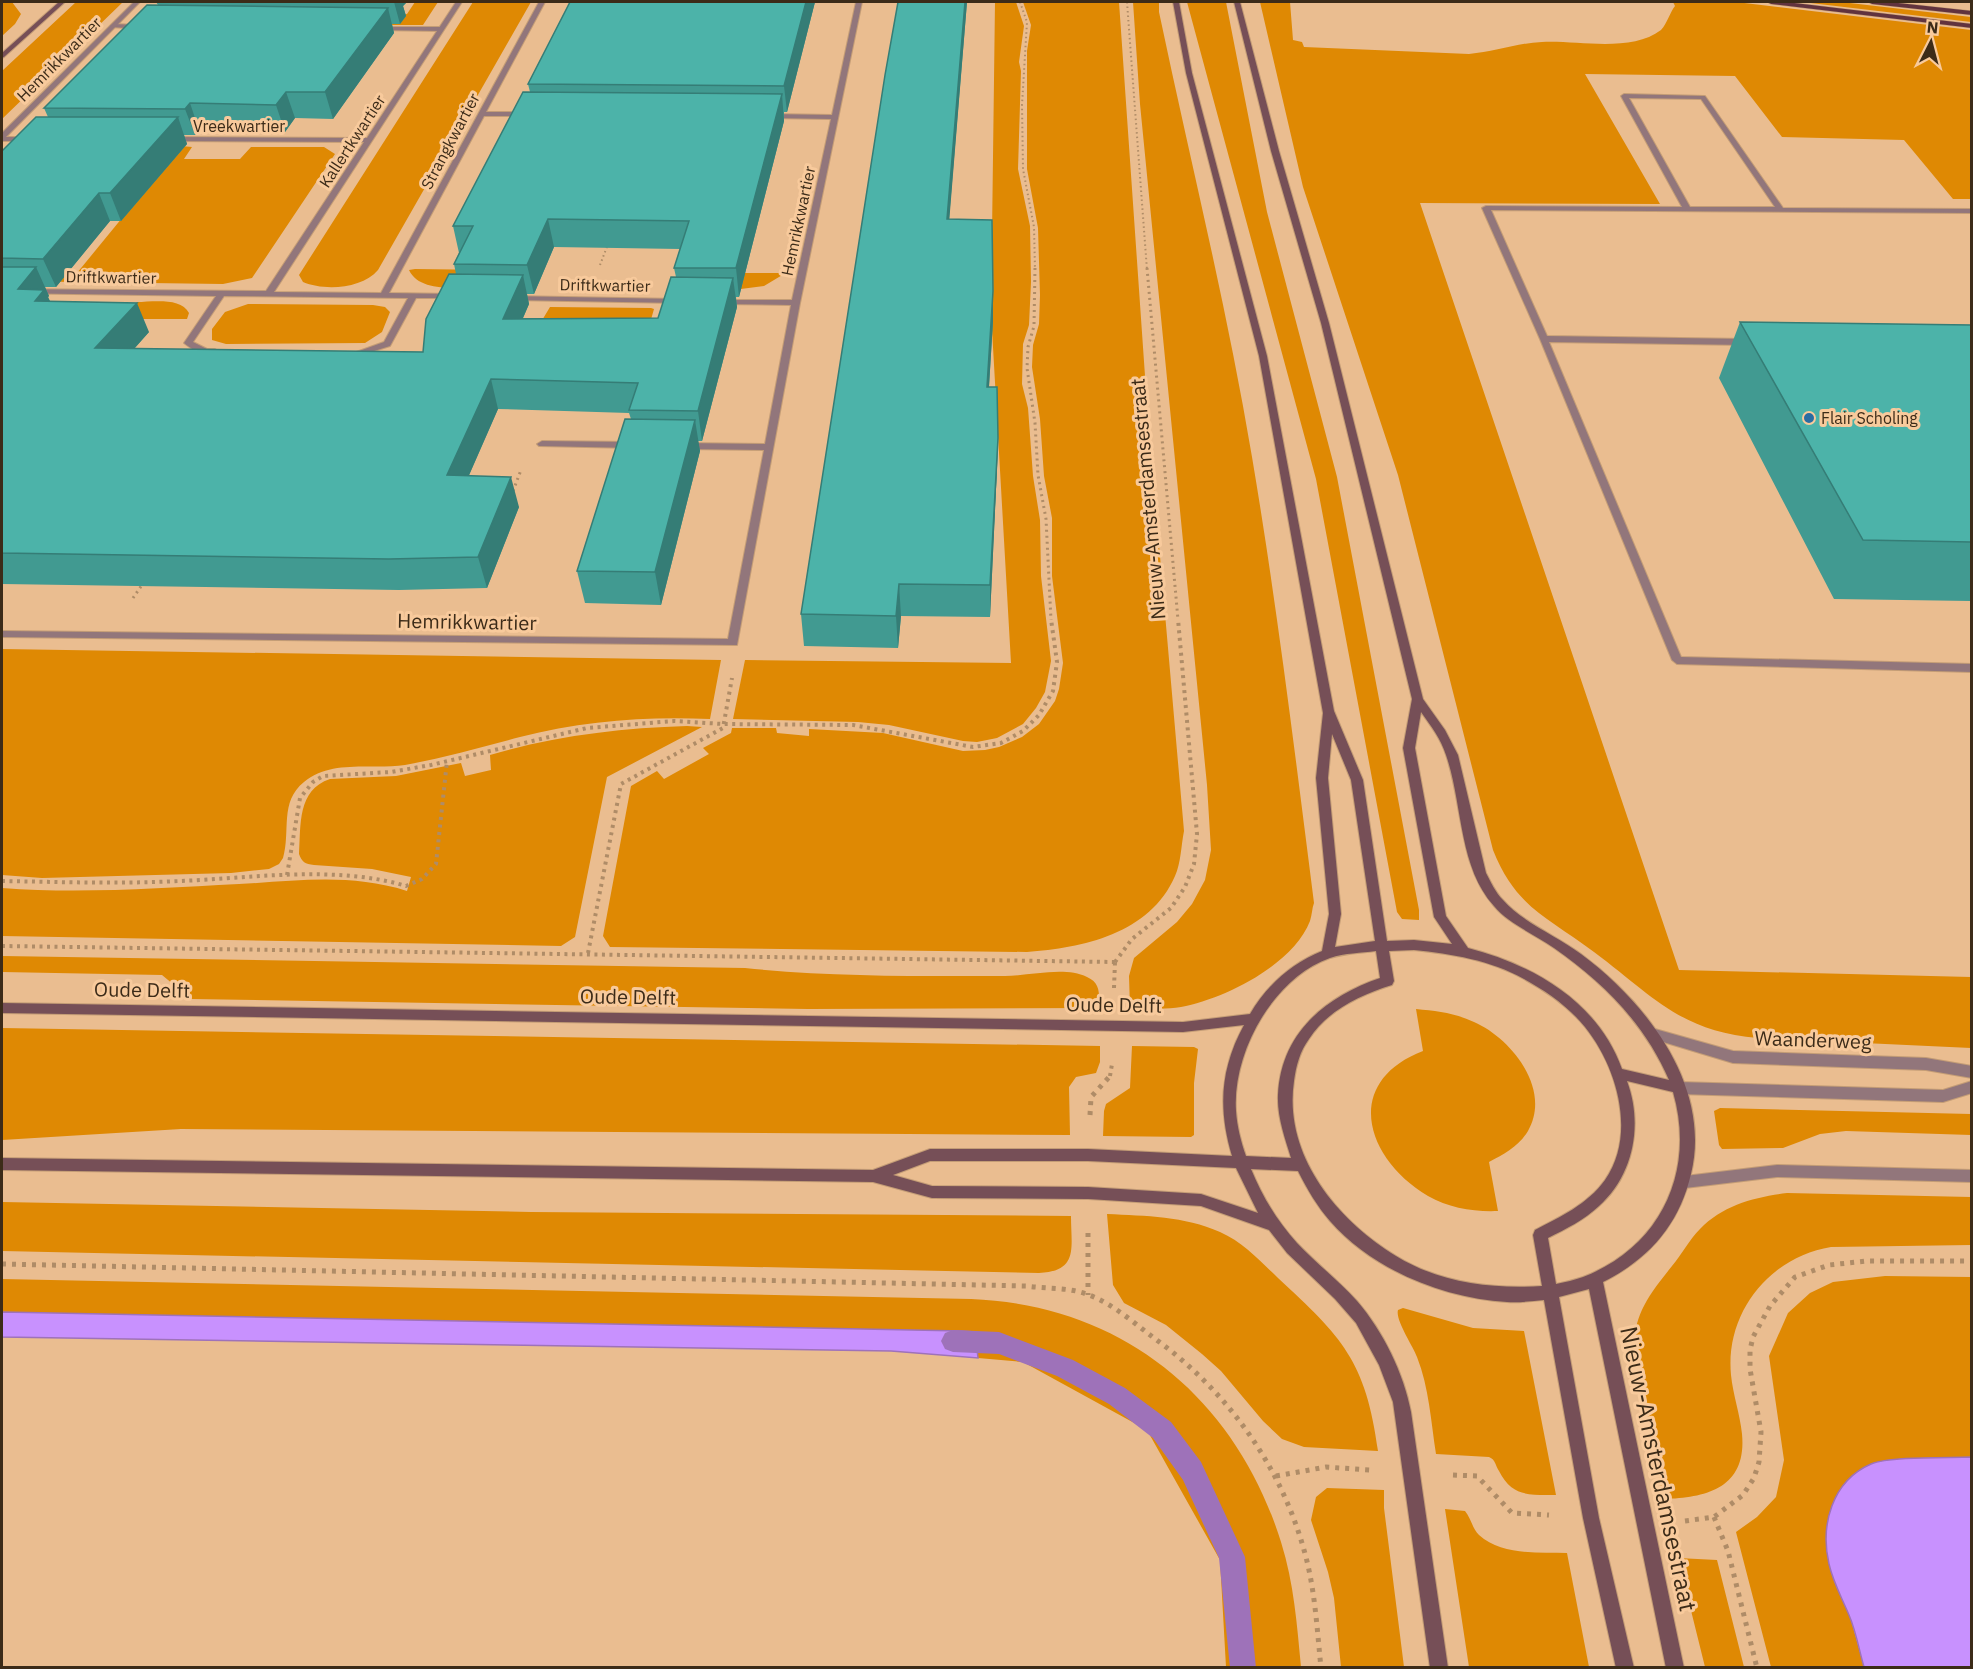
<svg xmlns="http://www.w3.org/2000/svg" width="1973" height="1669" viewBox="0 0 1973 1669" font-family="'IBM Plex Sans',sans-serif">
	<rect width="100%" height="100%" fill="#eabd90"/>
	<path fill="#df8903" d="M2 2H12L21 14 15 24 2 36Z
		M76 2H123L2 119V71Z
		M415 2H438L423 25H339L407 14Z
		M473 2H531L378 270C362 289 324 291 303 282L299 275Z
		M995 2H1016L1024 26 1019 62 1021 71 1018 169 1030 226 1031 282 1029 325 1023 344 1022 384 1028 408 1033 476 1040 520 1041 576 1051 661 1045 692 1036 708 1023 724 997 738 977 742 963 741 889 725 858 722 733 719 745 660 1011 663 991 312Z
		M1023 2H1119L1148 419 1184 831C1181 846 1181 863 1175 876 1150 934 1082 948 1027 952L610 947 603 936 631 786 657 771 664 779 709 754 703 748 731 733 732 728H776L777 733 809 736V729L883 733 963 751 985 750 999 747 1022 737 1039 724 1055 701 1059 689 1063 663 1052 576V518L1044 476 1040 419 1032 367 1033 345 1039 324 1040 295 1038 228 1027 169V51L1031 25Z
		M1133 2H1159V12C1190 160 1227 307 1252 457 1277 605 1295 754 1314 903 1312 908 1312 915 1310 921 1293 965 1224 999 1181 1007 1165 1010 1146 1008 1130 1008L1129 976 1134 958 1177 922 1192 904 1205 880 1211 850 1207 785 1140 104Z
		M1187 2H1226L1267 212 1337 477 1419 910V920L1402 919 1397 912 1316 479Z
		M1260 2H1290L1293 40 1302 42 1304 47 1469 54C1494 52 1517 43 1542 42 1577 40 1631 53 1661 30 1667 24 1670 12 1675 6L1673 2H1736L1971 30V199H1953L1904 140 1782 137 1735 76 1585 74 1660 204 1420 203 1679 970 1971 977V1048L1758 1038C1679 1031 1653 996 1594 952 1548 917 1516 908 1493 850L1398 475 1303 187Z
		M1802 2H1841L1971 17V22Z
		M181 146 192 147 184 159H240L251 147H324L335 154 252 278 223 284 2 281V272L77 273Z
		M415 269 494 270 484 287C463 287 420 294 409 270Z
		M704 273H782L784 274 764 286 733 290Z
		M137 302C152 302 181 297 189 313L187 319H122Z
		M248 304 373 305 385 307 390 312 382 332 365 343 226 344 212 340V329L225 312Z
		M550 307 651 308 654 309 650 323 541 322Z
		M2 649 721 660 710 719C647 716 582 721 520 737 482 747 444 758 405 765 373 770 331 759 304 782 279 802 291 831 283 858L279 864 269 869 231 873 42 878 2 875Z
		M687 726 702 727 607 777 575 937 561 946 2 936V888C80 894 161 888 239 884 299 881 349 873 407 891L411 877 372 869 314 865C305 864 302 862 299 854 301 825 297 790 330 779L396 776 461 763 465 776 491 770 490 755C554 736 620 728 687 726Z
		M2 956 745 968C831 977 919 976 1005 976 1030 976 1064 966 1087 977 1101 983 1099 994 1099 1008L808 1009 191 999 162 975 2 972Z
		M1416 1009C1437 1011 1455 1013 1474 1022 1511 1038 1552 1089 1528 1131 1519 1146 1505 1154 1489 1162L1498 1211C1474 1212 1449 1208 1428 1196 1365 1159 1342 1082 1423 1051Z
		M2 1028 1100 1046V1062L1096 1073 1076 1077 1069 1087 1070 1135 181 1129 2 1140Z
		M1132 1046 1194 1047 1198 1049 1194 1083V1135L1191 1137 1103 1136 1104 1111 1106 1104 1130 1088Z
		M1720 1108 1971 1114V1135L1846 1131 1820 1134 1783 1148 1722 1149 1719 1145 1714 1111Z
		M1787 1193 1971 1197V1245L1831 1247C1770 1257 1725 1312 1731 1375 1733 1395 1740 1414 1742 1434 1747 1487 1708 1498 1664 1499L1635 1375C1630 1322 1640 1306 1672 1266 1682 1254 1689 1240 1700 1229 1723 1205 1755 1197 1787 1193Z
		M2 1202 531 1212 1071 1216C1071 1248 1079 1271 1039 1273L2 1251Z
		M1107 1214C1146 1216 1184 1216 1220 1232 1243 1242 1260 1261 1278 1278 1342 1337 1366 1361 1378 1451L1304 1447 1282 1439 1263 1421 1221 1371 1202 1354 1166 1325 1124 1303 1113 1285Z
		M1885 1276 1971 1277V1457L1893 1460 1829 1563 1837 1588 1850 1616 1864 1667H1771L1736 1532 1757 1517 1776 1497 1784 1460 1769 1356 1788 1313 1810 1293 1833 1282Z
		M2 1279 971 1299C1123 1305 1236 1398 1281 1542 1294 1583 1297 1625 1301 1667H1226L1220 1560 1147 1430 1023 1362 978 1358 975 1332 2 1312Z
		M1403 1308 1473 1328 1524 1331 1556 1495C1530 1495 1512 1497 1499 1471 1495 1465 1496 1460 1489 1457L1436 1454C1431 1422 1429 1387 1417 1357 1413 1346 1395 1320 1398 1310Z
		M1327 1488 1384 1490V1508L1404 1667H1341L1334 1598 1328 1572 1311 1520 1316 1497Z
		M1445 1509 1465 1511C1471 1518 1472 1528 1479 1535 1502 1556 1539 1552 1567 1553L1589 1667H1469Z
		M1678 1558 1717 1560 1744 1667H1705Z"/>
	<path fill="#c891fe" stroke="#9e72b9" stroke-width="1.5" d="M2 1312 962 1331 975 1332 978 1358 891 1351 2 1337Z
		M1971 1457V1667H1864C1859 1650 1856 1631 1849 1615 1842 1598 1833 1582 1829 1564 1820 1525 1832 1481 1871 1464 1890 1456 1949 1458 1971 1457Z"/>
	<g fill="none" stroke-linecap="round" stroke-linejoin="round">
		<path fill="#9e72b9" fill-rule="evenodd" d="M953 1330 999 1332 1073 1360 1125 1388 1171 1422 1201 1462 1245 1557 1256 1668H1230L1219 1558 1183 1480 1153 1438 1109 1404 1057 1376 999 1354 953 1352 945 1349 941 1341 945 1333Z"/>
		<defs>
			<path id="lane" d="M113 24 140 25 143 27 140 29 111 27 110 26Z
				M379 27H441L444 29 441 31 377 30V28Z
				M1624 94 1705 96 1783 208 1972 209V213L1491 210 1547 336 1746 339 1750 342 1746 345 1549 342 1681 657 1972 664V672L1677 664 1672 660 1540 339 1482 208 1486 206 1682 207 1621 96ZM1629 98 1701 99 1775 207H1690Z"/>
			<path id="street" d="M134 2H140L6 137H30L34 139 33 141H2V133Z
				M456 2H462L274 292 381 293 539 2H545L486 112H528L531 114 528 116H484L389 293 453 294 457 296 453 298H416L390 346 352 358 348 355 384 342 408 298 224 296 193 342 207 349H215L219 352C207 359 194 351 184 343L216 296 2 293V289L266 291 364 142 171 141 167 139 171 137 367 138Z
				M856 2H862L800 303 737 645 2 637V631L728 639 764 450 684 449 679 446 684 443 765 444 791 305 720 304 716 302 720 300H792L831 119 770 118 766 116 770 114 832 115Z
				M510 296 678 299 682 301 678 303 513 300 509 298Z
				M542 441 633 442 638 445 633 448 539 446 537 444Z
				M1655 1029 1733 1051 1926 1058 1972 1066V1078L1926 1070 1733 1063 1650 1038 1648 1034 1650 1030Z
				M1972 1081V1093L1943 1102 1679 1094 1674 1092 1672 1088 1674 1084 1679 1082 1943 1090Z
				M1777 1165 1972 1170V1182L1777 1177 1685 1188 1680 1186 1678 1182 1680 1178 1685 1176Z"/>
			<path id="secondary" d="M59 2H65L4 57 2 58V53Z
				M1173 2H1179L1192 73 1267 356 1334 711 1363 780 1387 941 1414 940 1452 944 1434 917 1403 748 1412 699 1321 323 1271 151 1234 2H1240L1279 151 1329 323 1423 699 1445 730 1458 755 1486 873C1491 882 1495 892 1503 900 1522 922 1557 936 1581 954 1647 1003 1712 1087 1691 1174 1679 1225 1649 1259 1603 1282L1684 1668H1666L1589 1289 1559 1297 1599 1518 1634 1668H1616L1583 1518 1544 1300C1532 1301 1519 1303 1507 1302 1443 1298 1373 1270 1330 1221 1317 1206 1307 1189 1298 1171L1251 1169C1262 1196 1277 1221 1297 1243 1316 1263 1338 1280 1357 1301 1383 1331 1404 1374 1411 1412L1448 1668H1430L1393 1402 1379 1365 1356 1323 1335 1299 1287 1253 1269 1230 1201 1206 1088 1199 932 1198 873 1182 2 1170V1158L873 1170 930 1149H1088L1232 1156C1218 1109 1220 1069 1244 1025L1183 1032 2 1013V1003L1183 1022 1250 1014C1266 986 1292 963 1322 951L1329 914 1316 778 1323 713 1259 356 1186 73ZM1421 712C1431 726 1441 739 1446 755 1463 804 1458 866 1494 906 1509 924 1534 934 1554 948 1603 982 1645 1024 1669 1080L1622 1069C1598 1002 1534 965 1468 948L1446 916 1415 748ZM1332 734 1351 780 1375 941 1335 947 1341 914 1328 778ZM1414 950C1452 954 1490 960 1524 979 1546 991 1569 1007 1585 1027 1617 1067 1637 1134 1605 1180 1588 1204 1560 1217 1535 1230L1533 1235 1542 1286C1492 1289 1440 1283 1396 1256 1337 1220 1283 1155 1294 1081 1296 1066 1300 1051 1309 1039 1328 1010 1360 995 1392 985L1394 981 1389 951ZM1376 951 1380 978C1325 997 1281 1033 1278 1095 1277 1117 1285 1138 1291 1158L1246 1156C1241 1142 1237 1126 1236 1111 1232 1053 1273 978 1330 958 1345 953 1361 953 1376 951ZM1627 1081 1673 1092C1696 1171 1661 1247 1583 1277 1575 1280 1565 1282 1556 1284L1548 1238C1566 1229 1584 1220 1599 1206 1634 1175 1643 1124 1627 1081ZM930 1161H1088L1236 1168 1258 1213 1201 1194 1088 1187 932 1186 893 1175Z"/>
			<path id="primary" d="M1767 2H1786L1972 24V28L1771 4Z
				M1868 2H1889L1972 11V15L1872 4Z"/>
		</defs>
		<use href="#lane" stroke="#c49d76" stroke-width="2"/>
		<use href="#street" stroke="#c49d76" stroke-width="2"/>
		<use href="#secondary" stroke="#c49d76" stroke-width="2"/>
		<use href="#primary" stroke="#c49d76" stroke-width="1"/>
		<path stroke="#af8c67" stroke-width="2" stroke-dasharray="1.5 3" stroke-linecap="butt" d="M1020 2 1027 22 1022 105 1023 169 1034 227 1035 270
			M1127 2 1147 270
			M600 265 608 244"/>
		<path stroke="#af8c67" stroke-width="3" stroke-dasharray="2 4" stroke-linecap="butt" d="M1035 268 1034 326 1028 347 1027 368 1035 423 1038 475 1046 519 1051 620
			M1147 268 1178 620
			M513 491 521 470
			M133 598 144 582"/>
		<path stroke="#af8c67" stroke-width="4" stroke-dasharray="3 4.5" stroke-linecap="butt" d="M287 875 300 798 313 782 323 776 391 772 431 765 587 728 674 721 723 724 853 725 973 747 1001 743 1023 731 1039 715 1053 691 1057 662 1051 619
			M2 881C61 882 120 884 180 881 252 878 337 865 406 886L422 879 436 864 447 761
			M2 946 1115 962
			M588 953 621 784 723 728 732 678
			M1115 962 1132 939 1171 908 1185 887 1194 864 1197 834 1178 619
			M1114 988 1115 962
			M1110 1076 1112 1064"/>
		<path stroke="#af8c67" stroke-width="5" stroke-dasharray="4 6" stroke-linecap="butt" d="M1090 1115 1091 1097 1111 1075
			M1088 1233V1295
			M2 1264 1026 1286C1047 1289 1070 1287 1089 1295 1113 1304 1134 1323 1154 1338 1226 1390 1280 1464 1304 1550 1315 1588 1317 1629 1321 1668
			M1453 1475 1477 1476 1512 1513 1549 1515
			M1276 1476 1326 1467 1370 1470
			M1714 1517 1728 1551 1757 1668
			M1685 1521 1714 1517 1743 1495 1754 1478 1759 1462 1761 1432 1750 1369V1350L1753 1337 1770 1306 1795 1277 1829 1265 1867 1261H1972"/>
		<use href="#lane" fill="#92767b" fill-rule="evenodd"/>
		<use href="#street" fill="#92767b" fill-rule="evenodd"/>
		<use href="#secondary" fill="#764f57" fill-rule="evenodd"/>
		<use href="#primary" fill="#61333e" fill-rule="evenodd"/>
	</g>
	<path fill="#419a91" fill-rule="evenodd" d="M156 2H407L403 6 406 16 400 24H392L394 33 333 119 295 118 285 132 199 130 195 135H184L187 144 121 221H110L56 287H45L49 296 48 297 50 301 149 332 134 349 423 352 456 274 454 264 459 253 453 226 530 92 528 84 570 2H815L787 112H784V121L739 297H736L737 307 702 441H698L700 451 661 605 585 603 577 571 631 419 629 413 498 409 469 475 519 507 487 588 399 590 2 584V151L48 117 44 108 158 5ZM554 247 680 249 674 268 676 277 658 318H523L529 304 527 294H534Z
		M898 2H967L949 219 993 321 989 387 998 438 997 468 990 617 901 616 898 648 804 646 801 614Z
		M1740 322 1971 325V601L1834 599 1719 378Z"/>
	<path fill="#357d76" d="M394 2H407L403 6 406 16 400 24Z
		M806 2H815L787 112 784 86Z
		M965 2H967L947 248V219Z
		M388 8 394 33 333 119 325 92Z
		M286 92 295 118 285 132 276 105Z
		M782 94 784 121 739 297 736 268Z
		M190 103 199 130 195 135 185 109Z
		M178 117 187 144 121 221 110 193Z
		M99 193 110 221 56 287 43 259Z
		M548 219 554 247 534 294 527 265Z
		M36 267 49 296 48 297 57 318 18 289Z
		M523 275 529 304 510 348 503 319Z
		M733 278 737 307 702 441 698 411Z
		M993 291V321L987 418V387Z
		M137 303 149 332 108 378 95 348Z
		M491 379 498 409 456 505 447 475Z
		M695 420 700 451 661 605 655 572Z
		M998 438 997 468 990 617V585Z
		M511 477 519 507 487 588 478 557Z
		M899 584 901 616 898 648 896 616Z"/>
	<path fill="#4cb3a9" stroke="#357d76" stroke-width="1.5" d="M570 2H806L784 86 528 84Z
		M898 2H965L947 219 992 220 993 291 987 387H997L998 438 990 585 899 584 896 616 801 614 885 75Z
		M147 5 388 8 325 92H286L276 105 190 103 185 109 44 108Z
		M523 92 782 94 736 268H674L689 221 548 219 527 265 454 264 473 226H453Z
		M36 117H178L110 193H99L43 259 2 258V151Z
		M2 267H36L18 289 44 290 35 301 137 303 95 348 423 352 426 319 449 274 523 275 503 319 658 318 671 277 733 278 698 411 629 410 638 383 491 379 447 475 511 477 478 557 389 559 2 553Z
		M1740 322 1971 325V542L1863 540Z
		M625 419 695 420 655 572 577 571Z"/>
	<circle fill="#2a6da2" stroke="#f8ca9c" stroke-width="2" cx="1809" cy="418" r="6"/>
	<g text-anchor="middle" stroke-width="6" stroke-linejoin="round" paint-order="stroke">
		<g font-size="16" fill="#3c2b18" stroke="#f8ca9c">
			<text transform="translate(59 59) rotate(-45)" y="6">Hemrikkwartier</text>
			<text x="239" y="132">Vreekwartier</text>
			<text transform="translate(352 141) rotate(-57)" y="6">Kallertkwartier</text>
			<text transform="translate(450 141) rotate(-62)" y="6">Strangkwartier</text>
			<text transform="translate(798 221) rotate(-78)" y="6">Hemrikkwartier</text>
			<text transform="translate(111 277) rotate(1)" y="6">Driftkwartier</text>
			<text transform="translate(605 285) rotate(1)" y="6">Driftkwartier</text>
		</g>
		<g font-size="16" fill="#3c2b18" stroke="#f8ca9c" text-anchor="start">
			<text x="1821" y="424">Flair Scholing</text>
		</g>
		<g font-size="20" fill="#3c2b18" stroke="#f8ca9c">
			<text transform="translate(1148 499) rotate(-95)" y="7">Nieuw-Amsterdamsestraat</text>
			<text transform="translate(467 622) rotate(1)" y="7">Hemrikkwartier</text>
			<text transform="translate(142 990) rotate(1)" y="7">Oude Delft</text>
			<text transform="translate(628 997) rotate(1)" y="7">Oude Delft</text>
			<text transform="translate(1114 1005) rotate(1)" y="7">Oude Delft</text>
			<text transform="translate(1813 1040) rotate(2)" y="7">Waanderweg</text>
		</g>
		<g font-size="24" fill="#3c2b18" stroke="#f8ca9c">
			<text transform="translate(1658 1469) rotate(78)" y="8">Nieuw-Amsterdamsestraat</text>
		</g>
	</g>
	<rect width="1973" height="1669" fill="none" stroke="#3c2b18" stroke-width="6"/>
	<g transform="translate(1931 42) rotate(6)" stroke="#f8ca9c" stroke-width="4.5" paint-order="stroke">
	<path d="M0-4.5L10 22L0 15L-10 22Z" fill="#3c2b18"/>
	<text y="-9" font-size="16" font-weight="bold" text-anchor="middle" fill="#3c2b18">N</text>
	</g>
</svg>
